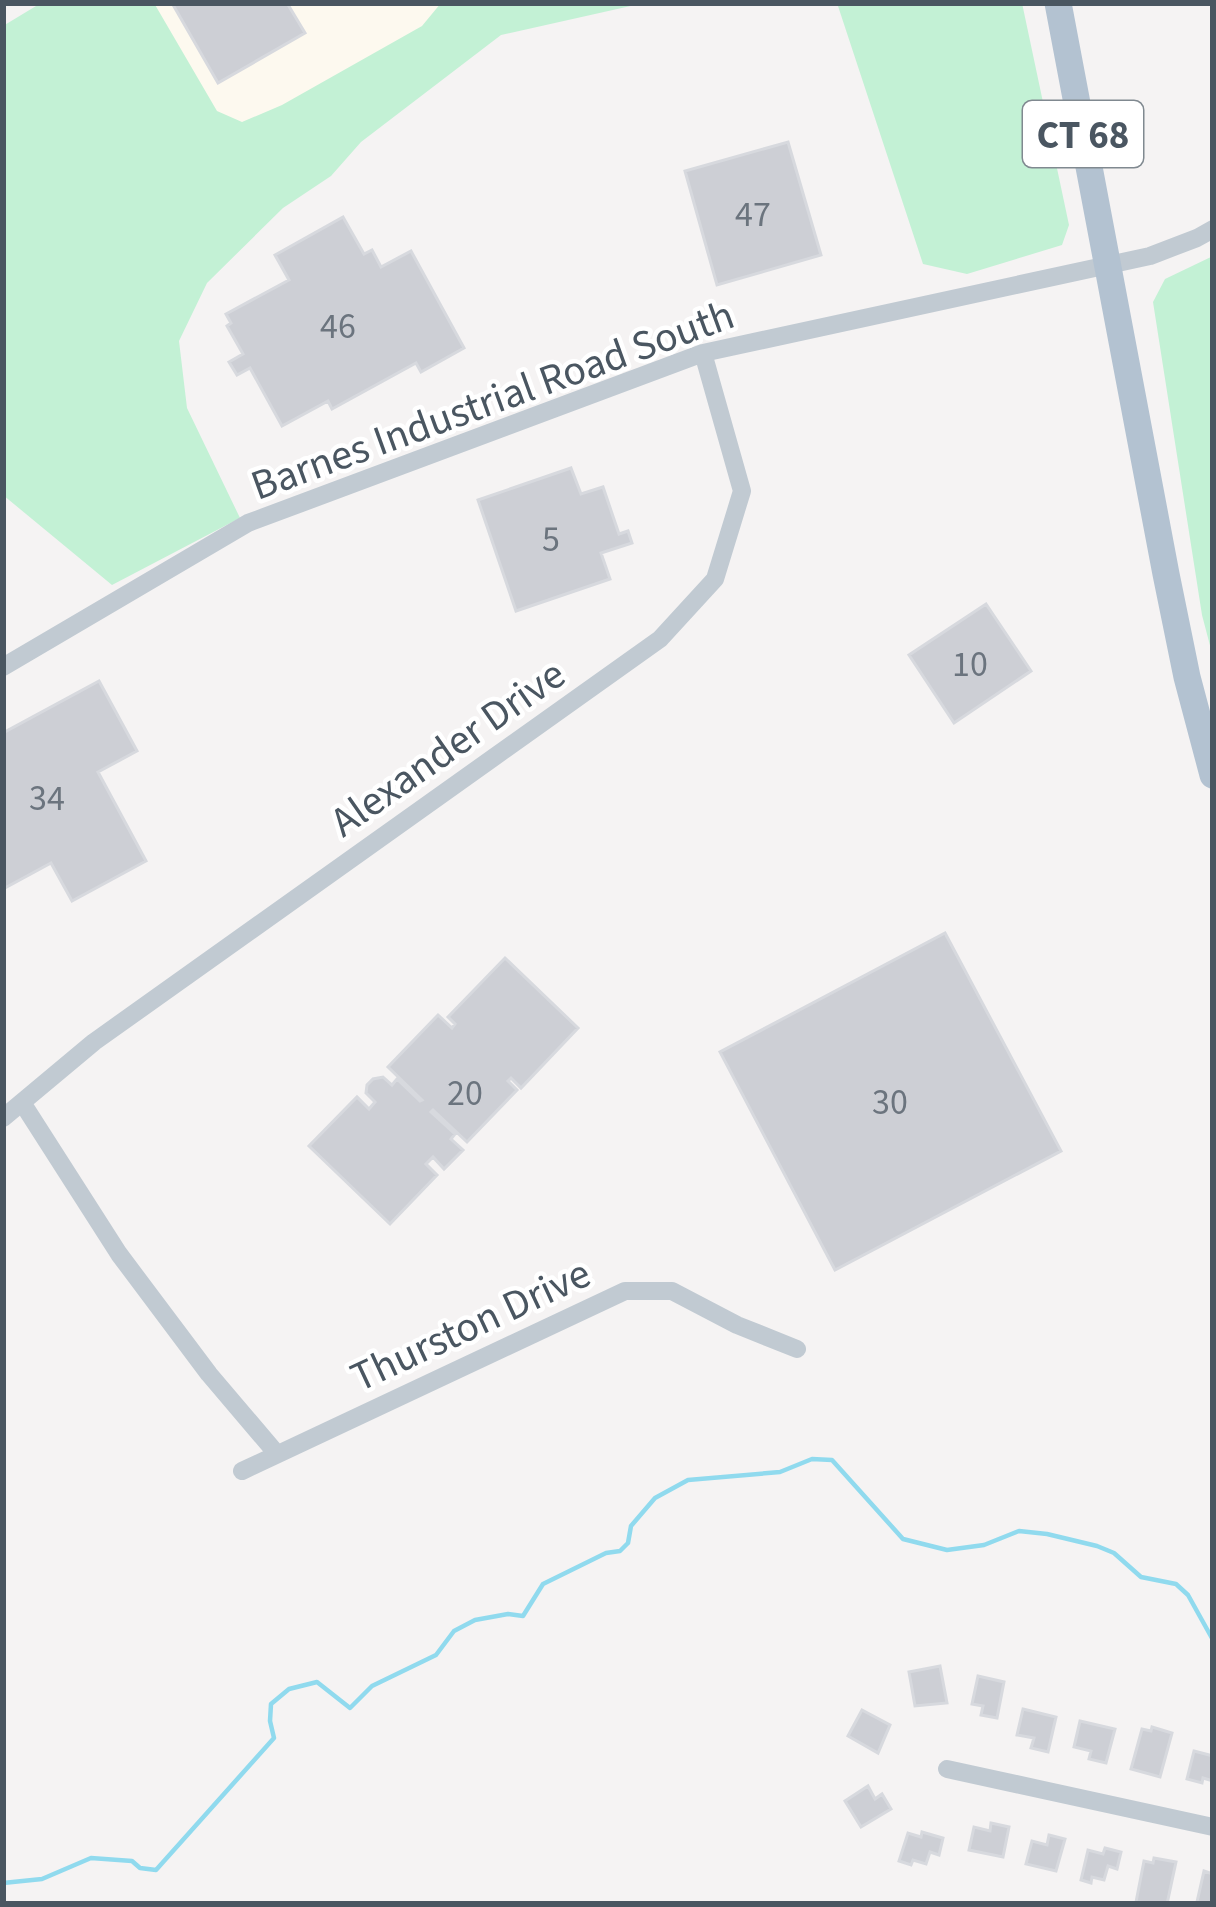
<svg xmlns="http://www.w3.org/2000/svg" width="1216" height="1907" viewBox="0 0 1216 1907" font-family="'Source Sans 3',sans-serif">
	<rect width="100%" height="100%" fill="#f5f3f3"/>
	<path fill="#fdf9ef" d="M129 3H539L242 188Z"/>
	<path fill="#c3f1d5" d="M41 3H154L217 111 242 122 282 105 422 26 441 3H644L501 35 361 142 331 176 283 208 207 283 179 341 187 408 240 518 112 585 3 495V26Z
		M837 3H1022L1069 225 1062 245 967 274 923 264Z
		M1213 256V657L1202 615 1153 302 1165 279Z"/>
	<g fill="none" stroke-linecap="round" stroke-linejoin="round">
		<path stroke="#90daee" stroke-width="4.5" d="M3 1883 42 1879 91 1858 132 1861 140 1868 156 1870 274 1738 270 1721 271 1704 289 1689 317 1682 350 1708 372 1686 436 1655 454 1631 475 1620 508 1614 523 1616 543 1584 606 1553 620 1551 628 1543 631 1526 655 1498 688 1480 780 1472 812 1459 832 1460 903 1539 947 1550 984 1545 1019 1531 1047 1534 1097 1546 1114 1553 1141 1577 1176 1584 1188 1595 1213 1640"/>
	</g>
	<path fill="#cdcfd5" stroke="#d7d9de" stroke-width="3" d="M172 3H287L305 33 218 83Z
		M788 142 821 255 717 285 685 171Z
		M343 217 364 254 372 250 381 267 411 251 464 348 421 372 416 363 332 409 328 401 282 426 250 368 237 375 229 362 243 354 227 326 231 323 226 314 289 280 275 255Z
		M571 468 581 494 603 487 619 534 628 531 632 543 601 553 610 579 516 611 478 500Z
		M986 604 1031 671 954 723 909 655Z
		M99 681 137 751 98 772 146 861 72 901 51 863 3 889V733Z
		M945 933 1061 1151 835 1270 720 1052Z
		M505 958 578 1028 521 1088 511 1078 508 1081 517 1090 467 1142 433 1110 431 1112 455 1134 451 1139 463 1150 444 1169 433 1157 426 1164 437 1175 390 1224 309 1146 357 1097 369 1109 375 1102 366 1093 367 1085 373 1079 383 1077 392 1085 397 1079 420 1101 422 1100 388 1067 438 1015 452 1028 455 1024 448 1017Z
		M940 1666 947 1703 915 1706 909 1672Z
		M978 1676 1004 1682 997 1718 981 1715 983 1706 972 1704Z
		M1023 1709 1056 1717 1048 1752 1031 1748 1034 1738 1017 1735Z
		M862 1710 890 1725 878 1753 848 1736Z
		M1080 1721 1115 1729 1106 1763 1089 1759 1091 1751 1074 1747Z
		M1152 1727 1172 1733 1160 1777 1131 1769 1142 1729 1151 1731Z
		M1194 1751 1213 1756V1781L1203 1778 1202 1783 1187 1779Z
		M868 1786 875 1799 882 1794 891 1809 861 1827 845 1801Z
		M991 1823 1009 1827 1003 1857 969 1850 974 1827 990 1831Z
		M922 1832 943 1838 939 1855 930 1852 926 1864 913 1860 911 1865 899 1861 908 1833 921 1837Z
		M1049 1835 1065 1839 1056 1871 1026 1864 1032 1841 1047 1845Z
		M1105 1848 1121 1852 1117 1869 1108 1866 1104 1880 1092 1877 1091 1883 1081 1880 1088 1850 1103 1854Z
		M1154 1858 1176 1862 1167 1904 1136 1902 1144 1861 1153 1863Z
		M1204 1871 1213 1874V1904L1197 1902Z"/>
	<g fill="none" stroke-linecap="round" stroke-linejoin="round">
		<path stroke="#c1cad2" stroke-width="18" d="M3 667 248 523 703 353 1150 256 1197 238 1213 229
			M23 1104 119 1254 209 1374 277 1454
			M3 1118 94 1042 660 639 715 579 742 491 703 353
			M242 1471 625 1291H672L737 1325 797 1349
			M947 1769 1213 1827"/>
		<path stroke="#b3c2d1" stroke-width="27" d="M1058 3 1166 574 1187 677 1213 775"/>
	</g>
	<g text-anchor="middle" stroke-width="9" stroke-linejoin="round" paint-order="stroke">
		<g font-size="36" fill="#6b747e">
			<text x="753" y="226">47</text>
			<text x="338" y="338">46</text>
			<text x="551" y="551">5</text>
			<text x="970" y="676">10</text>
			<text x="47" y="810">34</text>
			<text x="465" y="1105">20</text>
			<text x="890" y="1114">30</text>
		</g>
		<rect fill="#fff" stroke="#808990" stroke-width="3" x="1023" y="101" width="120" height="66" rx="9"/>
		<g font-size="39" font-weight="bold" fill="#4a5661">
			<text x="1083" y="148">CT 68</text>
		</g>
		<g font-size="42" fill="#4a5661" stroke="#fff">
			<text transform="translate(492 399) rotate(-20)" y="15">Barnes Industrial Road South</text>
			<text transform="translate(447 747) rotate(-35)" y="15">Alexander Drive</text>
			<text transform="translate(470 1324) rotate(-25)" y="15">Thurston Drive</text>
		</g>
	</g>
	<rect width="1216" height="1907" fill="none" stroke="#4a5661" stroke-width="12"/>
</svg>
